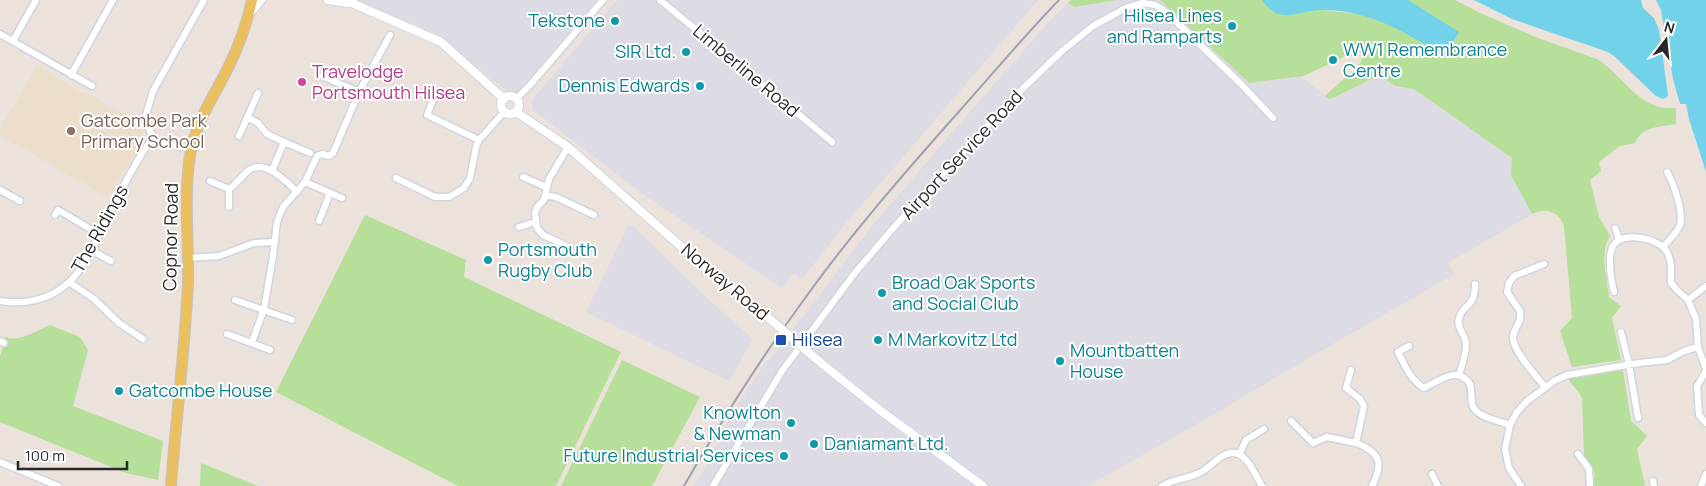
<svg xmlns="http://www.w3.org/2000/svg" width="1706" height="486" viewBox="0 0 1706 486" font-family="Manrope,sans-serif">
	<rect width="100%" height="100%" fill="#eae2db"/>
	<path fill="#dddbe3" d="M355 0H596L514 97 435 33Z
		M617 0H1038L842 228 802 279 794 273 782 288 636 189 532 109V100Z
		M1117 0H1160L1249 83 1301 77 1330 99 1343 94 1376 77 1383 78 1395 86 1414 89 1512 158V175L1532 214 1448 263 1454 274 1276 377 1180 434 1087 486H694L706 466 735 409 767 360H770L779 348 871 227 963 120 1047 24 1068 3 1075 7Z
		M628 226 634 227 709 300 753 339 729 381 586 312Z"/>
	<path fill="#ecdecb" d="M37 66 82 93 85 92 140 124 143 134 140 144 108 197 0 135V129Z"/>
	<path fill="#b6df99" d="M1071 0H1117L1075 7 1068 3Z
		M1160 0H1313L1323 10 1359 14 1379 20 1391 25 1408 0H1455L1480 13 1538 38 1597 59C1626 77 1639 112 1676 108V124C1660 127 1642 126 1635 143L1620 146 1599 162 1601 171 1590 180 1599 217 1610 236C1599 253 1607 277 1609 297L1621 306 1612 318 1621 360 1572 367 1560 331 1572 318 1564 226C1559 211 1545 207 1532 214L1511 175 1512 158 1414 89 1395 86 1383 78 1376 77 1335 97 1329 99 1325 96 1360 64 1363 55 1359 51 1353 52 1304 76 1249 83Z
		M365 215 466 260 464 277 621 352 556 486H458L276 392Z
		M50 325 80 337 88 350 73 406 163 441 158 480 126 473 0 422V356L6 337C19 343 38 330 50 325Z
		M622 360 700 397 652 486H561Z
		M1623 370 1631 421 1647 436 1637 449 1645 486H1593L1595 474 1584 455 1582 399 1580 394 1568 379Z
		M201 463 258 486H200Z"/>
	<path fill="#71d2e9" d="M1262 0H1408L1459 32 1445 56C1405 33 1373 11 1325 10 1299 9 1281 27 1262 0Z
		M1474 0H1641L1643 8 1654 18 1659 30 1668 95 1667 97 1663 99 1656 96 1614 56 1608 52 1512 19Z
		M1656 0H1706V172L1689 119 1686 104H1680L1673 79 1661 10Z"/>
	<g fill="none" stroke-linecap="round" stroke-linejoin="round">
		<defs>
			<path id="minor" d="M660 0 832 142
				M0 34 92 86
				M13 41 36 0
				M71 75 113 0
				M322 76 359 92
				M439 92 433 100 427 115 479 140
				M516 99 531 84 603 0
				M247 117 258 123 267 134 284 142
				M239 136 258 93
				M192 149 170 145 160 142 153 137 146 122V115L153 91 204 0
				M272 171 284 142 310 153
				M523 177 546 187
				M396 178 435 197H449L464 188 470 178 476 147 479 140 504 112
				M210 181 229 189V207
				M305 182 342 198
				M229 189C237 184 241 176 249 170 265 159 287 182 297 192
				M0 190 20 201
				M545 195 556 197 594 215
				M55 215 58 210 99 234
				M319 221 330 193
				M519 227 535 222
				M1615 228 1619 239
				M567 246 543 235 537 228 535 213 537 207 544 200 549 179 568 147
				M1663 247C1669 240 1677 233 1680 225 1684 212 1673 182 1667 172
				M91 250 111 261
				M188 258 219 256 254 243 275 242
				M1544 264 1514 276 1509 283 1507 292 1520 311C1522 324 1514 327 1513 337 1512 350 1537 377 1545 387
				M69 282 94 299 119 323 143 339
				M1614 292C1611 281 1607 256 1613 246 1622 230 1659 238 1667 252 1673 263 1670 272 1671 283L1678 291 1688 300 1696 319 1698 347 1706 369 1705 373 1697 386 1699 415 1706 423
				M235 300 292 320
				M1688 300 1706 286
				M0 301C24 305 50 300 68 283 84 269 93 246 102 228 118 197 133 165 153 137
				M1621 332 1629 364 1638 418
				M227 334 270 350
				M0 341 4 343
				M252 342 264 309 273 256 277 222 283 207 305 182 317 156 322 154 329 156 333 153 359 92 390 35
				M1409 346 1398 352C1405 366 1410 379 1424 388 1439 381 1457 365 1470 384 1472 391 1471 398 1472 404 1476 418 1498 420 1510 425
				M1351 370 1346 388 1360 399 1364 406 1356 443C1380 452 1384 463 1372 486
				M1459 375C1462 366 1466 354 1466 344 1466 335 1456 328 1459 318 1464 302 1475 309 1475 284
				M1291 421 1313 443 1327 437 1356 443
				M1240 453 1246 440 1264 429
				M1578 454 1589 469 1590 486
				M0 462 58 486
				M1432 474 1438 486
				M1653 481 1654 486
				M713 486 782 371 854 274 895 226 1015 96 1062 51 1093 26 1126 8 1143 3 1155 5 1165 11 1240 83 1273 118
				M1162 486C1173 479 1187 479 1199 473 1208 469 1213 462 1221 457 1243 442 1253 471 1262 486
				M1521 486 1509 468 1505 449 1510 425 1517 412 1527 401 1554 381 1567 375 1639 363 1667 360 1684 351 1698 347
				M1701 486 1706 474"/>
			<path id="tertiary" d="M328 0 349 3
				M345 0 441 42 504 99
				M251 12 261 0
				M501 105a9 9 0 1 1 18 0a9 9 0 1 1-18 0Z
				M516 112 568 147 710 272 764 314
				M821 363 881 411 983 486"/>
			<path id="primary" d="M171 486C176 418 185 350 188 282 189 240 183 191 191 150 198 118 214 96 228 68 239 46 247 23 252 0"/>
		</defs>
		<use href="#minor" stroke="#d0d5e1" stroke-width="9"/>
		<use href="#tertiary" stroke="#d0d5e1" stroke-width="10"/>
		<use href="#primary" stroke="#c3c3c3" stroke-width="12"/>
		<use href="#minor" stroke="#fff" stroke-width="6"/>
		<use href="#tertiary" stroke="#fff" stroke-width="8"/>
		<use href="#primary" stroke="#eabf60" stroke-width="10"/>
		<path stroke="#9ea2b2" stroke-width="2" d="M684 486C719 425 756 365 798 308 848 237 906 171 963 107 995 71 1026 34 1059 0"/>
		<defs>
			<path id="tertiary-bridge" d="M764 314 821 363"/>
		</defs>
		<use href="#tertiary-bridge" stroke="#d0d5e1" stroke-width="10" stroke-linecap="butt"/>
		<use href="#tertiary-bridge" stroke="#fff" stroke-width="8"/>
	</g>
	<g fill="#0f9aa8" stroke="#fff" stroke-width="2">
		<circle cx="615" cy="21" r="5"/>
		<circle cx="1232" cy="26" r="5"/>
		<circle cx="686" cy="52" r="5"/>
		<circle cx="1333" cy="60" r="5"/>
		<circle cx="700" cy="86" r="5"/>
		<circle cx="488" cy="260" r="5"/>
		<circle cx="882" cy="293" r="5"/>
		<circle cx="878" cy="340" r="5"/>
		<circle cx="1060" cy="361" r="5"/>
		<circle cx="119" cy="391" r="5"/>
		<circle cx="791" cy="423" r="5"/>
		<circle cx="814" cy="444" r="5"/>
		<circle cx="784" cy="456" r="5"/>
	</g>
	<circle fill="#d1479c" stroke="#fff" stroke-width="2" cx="302" cy="82" r="5"/>
	<circle fill="#8d6e63" stroke="#fff" stroke-width="2" cx="71" cy="131" r="5"/>
	<rect fill="#1a4fb4" stroke="#fff" stroke-width="2" x="775" y="334" width="12" height="12" rx="2.5"/>
	<g text-anchor="middle" stroke-width="4" stroke-linejoin="round" paint-order="stroke">
		<g font-size="18" fill="#0d838f" stroke="#fff" text-anchor="start">
			<text x="1222" y="22" text-anchor="end">Hilsea Lines<tspan x="1222" dy="21">and Ramparts</tspan></text>
			<text x="605" y="27" text-anchor="end">Tekstone</text>
			<text x="1343" y="56">WW1 Remembrance<tspan x="1343" dy="21">Centre</tspan></text>
			<text x="676" y="58" text-anchor="end">SIR Ltd.</text>
			<text x="690" y="92" text-anchor="end">Dennis Edwards</text>
			<text x="498" y="256">Portsmouth<tspan x="498" dy="21">Rugby Club</tspan></text>
			<text x="892" y="289">Broad Oak Sports<tspan x="892" dy="21">and Social Club</tspan></text>
			<text x="888" y="346">M Markovitz Ltd</text>
			<text x="1070" y="357">Mountbatten<tspan x="1070" dy="21">House</tspan></text>
			<text x="129" y="397">Gatcombe House</text>
			<text x="781" y="419" text-anchor="end">Knowlton<tspan x="781" dy="21">&amp; Newman</tspan></text>
			<text x="824" y="450">Daniamant Ltd.</text>
			<text x="774" y="462" text-anchor="end">Future Industrial Services</text>
		</g>
		<g font-size="18" fill="#292929" stroke="#fff">
			<text transform="translate(746 71) rotate(40)" y="6">Limberline Road</text>
			<text transform="translate(962 155) rotate(-47)" y="6">Airport Service Road</text>
			<text transform="translate(100 229) rotate(-61)" y="6">The Ridings</text>
			<text transform="translate(171 237) rotate(-89)" y="6">Copnor Road</text>
			<text transform="translate(725 282) rotate(40)" y="6">Norway Road</text>
		</g>
		<g font-size="18" fill="#b23c85" stroke="#fff" text-anchor="start">
			<text x="312" y="78">Travelodge<tspan x="312" dy="21">Portsmouth Hilsea</tspan></text>
		</g>
		<g font-size="18" fill="#785e54" stroke="#fff" text-anchor="start">
			<text x="81" y="127">Gatcombe Park<tspan x="81" dy="21">Primary School</tspan></text>
		</g>
		<g font-size="18" fill="#164399" stroke="#fff" text-anchor="start">
			<text x="792" y="346">Hilsea</text>
		</g>
	</g>
	<g transform="translate(1666 40) rotate(16)" stroke="#ffffff" stroke-width="4" paint-order="stroke">
	<path d="M0-4L9 19L0 12L-9 19Z" fill="#292929"/>
	<text y="-8" font-size="14" font-weight="bold" text-anchor="middle" fill="#292929">N</text>
	</g>
	<path d="M18 461v8h109v-8" fill="none" stroke="#292929" stroke-width="2.5"/>
	<text x="25" y="461" font-size="15" fill="#292929" stroke="#ffffff" stroke-width="4" paint-order="stroke">100 m</text>
</svg>
